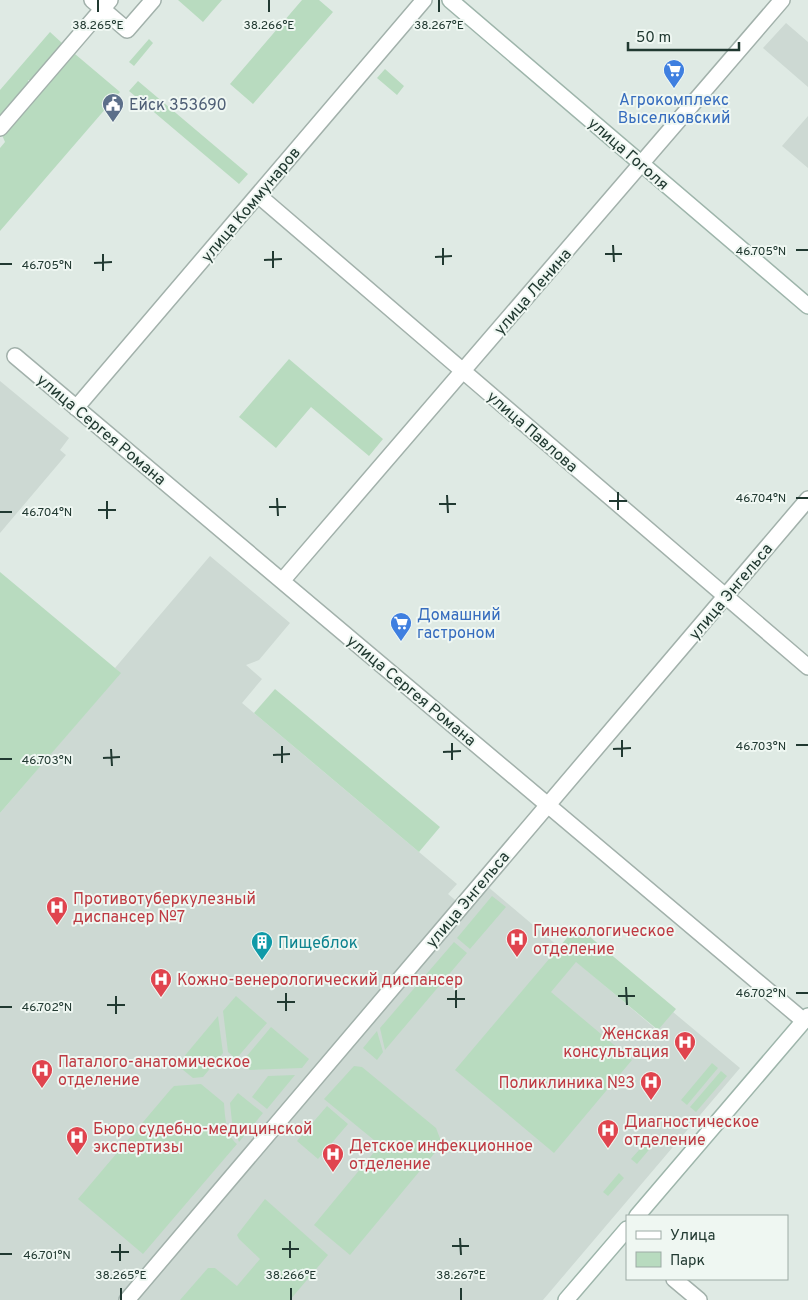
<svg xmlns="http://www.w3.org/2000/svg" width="808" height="1300" font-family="Overpass,sans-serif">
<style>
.built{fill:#cdd9d3}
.green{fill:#b8dbbf}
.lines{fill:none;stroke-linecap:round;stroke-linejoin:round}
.street-casing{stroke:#a2b1ab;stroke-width:18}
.secondary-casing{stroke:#9eb5ab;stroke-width:18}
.street{stroke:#fff;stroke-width:15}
.secondary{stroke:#fff;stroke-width:15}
.ticks{fill:none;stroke:#213931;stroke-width:2}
.labels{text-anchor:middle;stroke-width:4;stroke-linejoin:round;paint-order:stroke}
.shop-label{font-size:16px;fill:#366cbe;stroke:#eff7f2}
.service-label{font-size:16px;fill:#4e5e75;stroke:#eff7f2;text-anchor:start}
.street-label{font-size:16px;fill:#213931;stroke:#eff7f2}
.health-label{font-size:16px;fill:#be3a42;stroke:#eff7f2;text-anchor:start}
.culture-label{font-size:16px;fill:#0d838f;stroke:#eff7f2;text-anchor:start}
.ticks-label{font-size:12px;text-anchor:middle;fill:#213931;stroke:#eff7f2;stroke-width:4;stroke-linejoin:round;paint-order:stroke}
</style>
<rect width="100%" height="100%" fill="#dfeae4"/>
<!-- built -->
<path class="built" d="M786,23L808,42V87L763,48Z
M808,116V168L782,146Z
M0,381L69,438L60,450L66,455L0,533Z
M210,556L290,623L259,660L246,665L262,679L242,703L457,884L448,894L467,910L487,886L657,1030L673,1012L740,1068L543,1300H0V813L120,673L115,668Z"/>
<!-- green -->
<path class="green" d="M178,0H222L203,22Z
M302,0H319L333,12L253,104L230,84Z
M50,32L62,43L34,80H28V86L0,119V90Z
M149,39L153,43L134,66L129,62Z
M75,54L120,92L0,231V148L5,142L2,135L58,69L60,71Z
M385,69L404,86L397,95L377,78Z
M138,81L248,174L239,184L129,91Z
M289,359L383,439L369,456L311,407L276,448L239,417Z
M0,572L121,673L0,813Z
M275,689L440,827L419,852L254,713Z
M492,896L506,907L470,949L457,938Z
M577,926L676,1009L658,1030L576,962L551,992L632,1060L554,1153L455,1070Z
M454,942L467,953L385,1050L380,1028Z
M236,996L267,1023L236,1059L228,1052L223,1011Z
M218,1016L223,1053L203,1077L193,1078L177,1065Z
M271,1027L309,1059L302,1068L250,1070L241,1063Z
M377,1031L383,1052L377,1060L363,1048Z
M712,1063L718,1068L687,1105L681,1100Z
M354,1066L362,1067L436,1128L441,1141L438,1149L350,1255L314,1225L380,1145L324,1099Z
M721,1071L727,1076L696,1112L690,1107Z
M295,1075L267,1109L252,1097L268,1076Z
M201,1084L224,1103C225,1117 226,1135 237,1144L143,1254L78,1199L171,1089L174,1086Z
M238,1093L263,1113L239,1142L232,1122L230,1103Z
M327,1106L348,1124L318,1159L297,1141Z
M647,1141L653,1145L637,1164L631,1159Z
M619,1173L624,1178L608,1196L603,1192Z
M265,1199L328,1255L290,1300H180L208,1268H215L237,1286L260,1259L239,1239L237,1235Z"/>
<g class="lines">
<!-- street casing -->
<g class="street-casing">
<path id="street" d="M92,0L127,30L153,0
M0,128L110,0
M258,195L808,667
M15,356L804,1021
M76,408L424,0
M282,581L782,0
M674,1279L699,1300
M127,1300L808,499"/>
</g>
<!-- secondary casing -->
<g class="secondary-casing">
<path id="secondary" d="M450,0L808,306
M637,1216L808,1016
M566,1300L627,1229"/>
</g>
<!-- street -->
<use href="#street" class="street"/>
<!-- secondary -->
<use href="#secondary" class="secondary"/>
</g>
<!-- ticks -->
<path class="ticks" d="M98,0V12M269,0V12M439,0V12M613,245L614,262M443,248V265M796,250H808M273,251V268M103,254V271M605,254H622M435,257L452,256M264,260L282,259M94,263L112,262M0,264H12M618,492V510M447,495L448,513M277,498L278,516M796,498H808M107,501V519M609,501H627M439,504H456M269,507H286M98,510H116M0,512H12M622,740V757M452,743V760M796,745H808M282,746V763M111,749L112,766M613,749L631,748M443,752L461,751M273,755L290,754M103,758L120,757M0,759H12M626,987L627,1005M456,990V1008M286,993V1011M796,993H808M116,996V1014M618,996H635M447,999H465M277,1002H295M107,1005H125M0,1007H12M460,1238L461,1255M290,1241V1258M120,1244V1261M452,1246H469M282,1249H299M111,1252H129M0,1254H12M121,1288V1300M291,1288V1300M461,1288V1300"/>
<!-- icons -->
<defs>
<g id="supermarket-pin" transform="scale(1.125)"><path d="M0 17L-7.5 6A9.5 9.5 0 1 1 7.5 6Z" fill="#3f7fe0" stroke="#eff7f2"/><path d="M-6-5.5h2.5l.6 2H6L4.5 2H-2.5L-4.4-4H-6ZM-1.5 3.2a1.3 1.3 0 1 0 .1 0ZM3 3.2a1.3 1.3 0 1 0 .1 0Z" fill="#fff"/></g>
<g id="civic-pin" transform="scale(1.125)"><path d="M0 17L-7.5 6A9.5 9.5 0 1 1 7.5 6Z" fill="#5c6f8a" stroke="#eff7f2"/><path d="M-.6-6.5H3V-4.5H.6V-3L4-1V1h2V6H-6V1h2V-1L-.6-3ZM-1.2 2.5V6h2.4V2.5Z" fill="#fff"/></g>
<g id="hospital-pin" transform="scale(1.125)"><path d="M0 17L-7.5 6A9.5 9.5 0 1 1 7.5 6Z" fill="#e0444e" stroke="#eff7f2"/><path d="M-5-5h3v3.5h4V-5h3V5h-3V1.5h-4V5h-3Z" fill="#fff"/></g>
<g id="building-pin" transform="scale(1.125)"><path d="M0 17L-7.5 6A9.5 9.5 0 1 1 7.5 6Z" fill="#0f9aa8" stroke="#eff7f2"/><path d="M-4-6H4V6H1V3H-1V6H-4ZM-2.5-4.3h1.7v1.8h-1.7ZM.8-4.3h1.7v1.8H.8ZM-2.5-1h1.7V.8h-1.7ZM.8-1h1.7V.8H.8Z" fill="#fff"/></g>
</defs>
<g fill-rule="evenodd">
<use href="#supermarket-pin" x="674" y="70"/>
<use href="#civic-pin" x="113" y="104"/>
<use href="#supermarket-pin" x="401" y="623"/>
<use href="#hospital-pin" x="57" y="907"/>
<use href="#hospital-pin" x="517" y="939"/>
<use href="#building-pin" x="262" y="942"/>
<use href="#hospital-pin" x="161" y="979"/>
<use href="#hospital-pin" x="685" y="1042"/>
<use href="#hospital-pin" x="42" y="1070"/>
<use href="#hospital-pin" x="651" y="1082"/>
<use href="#hospital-pin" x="608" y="1130"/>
<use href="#hospital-pin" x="77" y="1137"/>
<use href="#hospital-pin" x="333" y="1154"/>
</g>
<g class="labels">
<!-- shop labels -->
<g class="shop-label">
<text x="674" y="105">Агрокомплекс<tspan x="674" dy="18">Выселковский</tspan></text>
<text x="417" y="620" text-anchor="start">Домашний<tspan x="417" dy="18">гастроном</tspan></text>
</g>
<!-- service labels -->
<g class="service-label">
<text x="129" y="110">Ейск 353690</text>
</g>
<!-- street labels -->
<g class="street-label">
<text transform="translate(629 153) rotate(41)" y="6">улица Гоголя</text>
<text transform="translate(250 204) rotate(-50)" y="6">улица Коммунаров</text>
<text transform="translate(532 291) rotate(-49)" y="6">улица Ленина</text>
<text transform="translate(102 429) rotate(40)" y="6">улица Сергея Романа</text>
<text transform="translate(533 431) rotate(41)" y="6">улица Павлова</text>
<text transform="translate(730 591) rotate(-50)" y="6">улица Энгельса</text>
<text transform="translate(412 690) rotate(40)" y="6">улица Сергея Романа</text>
<text transform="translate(467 899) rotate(-50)" y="6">улица Энгельса</text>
</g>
<!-- health labels -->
<g class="health-label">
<text x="73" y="904">Противотуберкулезный<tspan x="73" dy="18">диспансер №7</tspan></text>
<text x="533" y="936">Гинекологическое<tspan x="533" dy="18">отделение</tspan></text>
<text x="177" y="985">Кожно-венерологический диспансер</text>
<text x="669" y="1039" text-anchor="end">Женская<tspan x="669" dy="18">консультация</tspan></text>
<text x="58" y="1067">Паталого-анатомическое<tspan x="58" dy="18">отделение</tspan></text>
<text x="635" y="1088" text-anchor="end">Поликлиника №3</text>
<text x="624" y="1127">Диагностическое<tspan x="624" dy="18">отделение</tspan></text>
<text x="93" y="1134">Бюро судебно-медицинской<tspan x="93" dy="18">экспертизы</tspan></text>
<text x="349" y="1151">Детское инфекционное<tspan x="349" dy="18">отделение</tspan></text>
</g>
<!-- culture labels -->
<g class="culture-label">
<text x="278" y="948">Пищеблок</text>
</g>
</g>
<g class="ticks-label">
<text x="98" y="29">38.265°E</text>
<text x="269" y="29">38.266°E</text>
<text x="439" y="29">38.267°E</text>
<text x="761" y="255">46.705°N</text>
<text x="47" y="269">46.705°N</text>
<text x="761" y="502">46.704°N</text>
<text x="47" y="516">46.704°N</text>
<text x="761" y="750">46.703°N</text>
<text x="47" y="764">46.703°N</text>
<text x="761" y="997">46.702°N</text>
<text x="47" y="1011">46.702°N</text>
<text x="47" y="1259">46.701°N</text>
<text x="121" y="1279">38.265°E</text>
<text x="291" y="1279">38.266°E</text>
<text x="461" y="1279">38.267°E</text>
</g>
<!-- legend -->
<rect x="626" y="1215" width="162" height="65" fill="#eff7f2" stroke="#9daba5"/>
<rect x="636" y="1231" width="25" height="8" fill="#ffffff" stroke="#9daba5"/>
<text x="670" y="1240" font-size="15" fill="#213931">Улица</text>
<rect x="636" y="1252" width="25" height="15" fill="#b8dbbf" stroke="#9daba5"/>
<text x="670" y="1265" font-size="15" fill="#213931">Парк</text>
<!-- scale -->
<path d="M628 42v8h111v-8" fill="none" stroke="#213931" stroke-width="2.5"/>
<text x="636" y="42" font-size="15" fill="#213931" stroke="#eff7f2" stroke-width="4" paint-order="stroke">50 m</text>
</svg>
